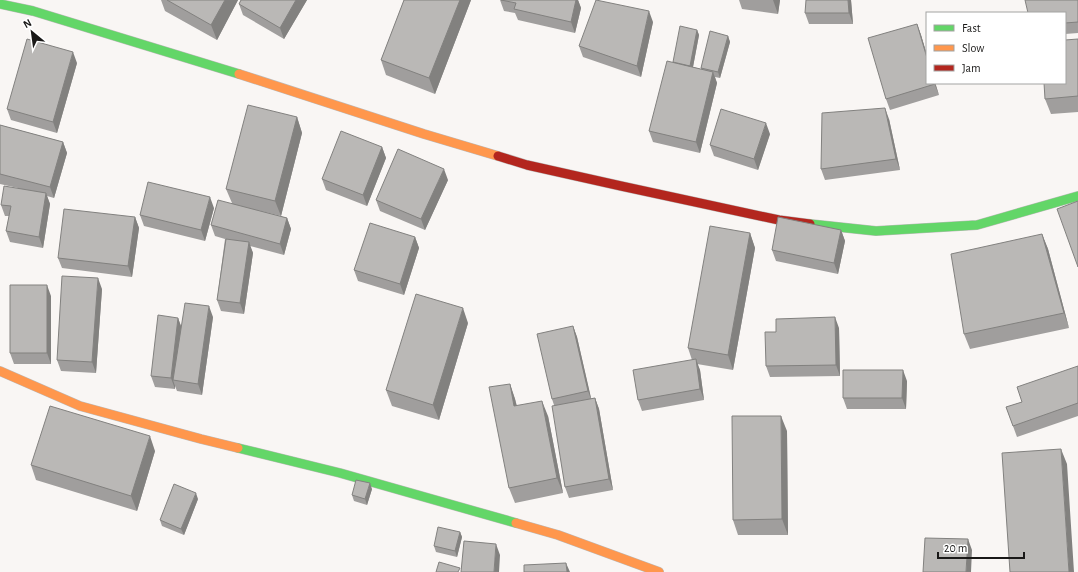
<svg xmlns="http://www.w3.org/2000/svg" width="1078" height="572" font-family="'Alegreya Sans',sans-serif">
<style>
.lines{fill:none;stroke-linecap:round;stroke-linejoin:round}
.fast-casing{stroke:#bcbab9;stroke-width:10}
.slow-casing{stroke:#bcbab9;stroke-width:10}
.jam-casing{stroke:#bcbab9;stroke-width:10}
.fast{stroke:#63d668;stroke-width:9}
.slow{stroke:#ff974d;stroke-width:9}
.jam{stroke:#b3261e;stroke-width:9}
.wall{fill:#a09e9d}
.shaded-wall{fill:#82817f}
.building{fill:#bab8b6;stroke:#82817f}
</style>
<rect width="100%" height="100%" fill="#f9f6f4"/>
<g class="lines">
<!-- fast casing -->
<g class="fast-casing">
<path id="fast" d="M0,4L33,11L239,74
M810,224L876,231L977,225L1078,196
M238,448L340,473L516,523"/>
</g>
<!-- slow casing -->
<g class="slow-casing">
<path id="slow" d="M239,74L424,134L498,156
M0,371L80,406L201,439L238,448
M516,523L558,535L659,572"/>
</g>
<!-- jam casing -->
<g class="jam-casing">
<path id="jam" d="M498,156L527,165L621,186L779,220L810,224"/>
</g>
<!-- fast -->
<use href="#fast" class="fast"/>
<!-- slow -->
<use href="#slow" class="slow"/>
<!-- jam -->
<use href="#jam" class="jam"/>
</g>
<!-- wall -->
<path class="wall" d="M161,0H238L217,40L165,11Z
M241,0H307L284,39L243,15L239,4Z
M404,0H471L435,94L386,75L381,60Z
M500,0H578L581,8L575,33L518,20L515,13L504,11Z
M739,0H780L778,14L742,9Z
M851,0L853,24H809L805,13Z
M1078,0V33L1065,34V13Z
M653,22L641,77L583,57L579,46Z
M917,24L921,35L939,95L890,110L886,99Z
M697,30L699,35L693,67L701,69V68L728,36L730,42L720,78L715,77L717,83L700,153L653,142L649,131Z
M1078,39V112L1051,114L1045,99Z
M77,63L57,133L11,120L7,109Z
M297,117L302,133L281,216L253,209L287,218L291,229L284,255L250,246L253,253L244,314L221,311L217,300L225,239L215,236L211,225L232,203L226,189Z
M889,119L900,170L825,180L821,169Z
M0,125L63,142L67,153L54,198L47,196L50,204L43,248L10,242L6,231L9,216H5L1,205L18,188L0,184Z
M770,134L758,170L714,156L710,145Z
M382,147L386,158L367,206L326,190L322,179Z
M448,180L425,230L380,211L376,200Z
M214,208L205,241L144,226L140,215Z
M135,217L139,228L132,277L62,268L58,258Z
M841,230L845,241L838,274L776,261L772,250Z
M750,233L755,248L733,370L697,364L700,370L704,400L642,411L638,400L692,360L688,348Z
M1042,234L1048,249L1069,328L970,349L964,334Z
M415,237L419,248L404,295L358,281L354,270Z
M102,289L96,373L61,371L57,360Z
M51,296V364H14L10,353Z
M213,317L202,395L177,391L175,386V389L155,387L151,376L178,318L181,326Z
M468,323L439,420L392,406L386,390Z
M573,326L577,337L591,399L595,398L599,409L613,490L569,498L565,487L554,405L552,399Z
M839,328L840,376L770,377L766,366L776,332Z
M1078,366V416L1017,437L1006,407L1022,402Z
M907,381L906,409H847L843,398Z
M510,384L515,399L517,406L548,416L563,493L515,503L509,488Z
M787,431L788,535H738L733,520Z
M155,451L137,511L36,480L31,465Z
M372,489L367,505L354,501L352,495Z
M198,499L184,535L162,526L160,520Z
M460,532L462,537L457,557L436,552L434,546Z"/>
<!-- shaded-wall -->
<path class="shaded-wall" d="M225,0H238L217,40L211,25Z
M296,0H307L284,39L280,28Z
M460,0H471L435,94L429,78Z
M576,0H578L581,8L575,33L571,22Z
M773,0H780L778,14Z
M848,0H851L853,24L849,13Z
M649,11L653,22L641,77L637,66Z
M917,24L921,35L927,55V58Z
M697,30L699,35L692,72L690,66Z
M728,36L730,42L720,78L718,72Z
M73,52L77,63L57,133L53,122Z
M713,72L717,83L700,153L696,142Z
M934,83H935L939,95Z
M885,108L889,119L900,170L896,159Z
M297,117L302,133L281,216L275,201Z
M766,123L770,134L758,170L754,159Z
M63,142L67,153L54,198L50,187Z
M382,147L386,158L367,206L363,195Z
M444,169L448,180L425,230L421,219Z
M46,193L50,204L43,248L39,237Z
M210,197L214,208L205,241L201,230Z
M135,217L139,228L132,277L128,266Z
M287,218L291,229L284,255L280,244Z
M841,230L845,241L838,274L834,263Z
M750,233L755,248L733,370L728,355Z
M1042,234L1048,249L1069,328L1064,313Z
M415,237L419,248L404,295L400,284Z
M249,242L253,253L244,314L240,303Z
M98,278L102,289L96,373L92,362Z
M47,285L51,296V364L47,353Z
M209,306L213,317L202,395L198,384Z
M463,308L468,323L439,420L433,405Z
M835,317L839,328L840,376L836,365Z
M178,318L182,329L173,380L175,386V389L171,378Z
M573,326L577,337L592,402L588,391Z
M696,359L700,370L704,400L700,389Z
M903,370L907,381L906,409L902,398Z
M510,384L515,399L520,421L514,406Z
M595,398L599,409L613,490L609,479Z
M542,401L548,416L563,493L557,478Z
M781,416L787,431L788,535L782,519Z
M150,436L155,451L137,511L131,496Z
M1061,449L1067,464L1074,572H1069Z
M370,483L372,489L367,505L365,499Z
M196,493L198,499L184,535L181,529Z
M460,532L462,537L457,557L455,551Z
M968,539L972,550L971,572H966Z
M496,544L500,555L499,572H494Z
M566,563L570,572H567Z"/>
<!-- building -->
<path class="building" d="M167,0H225L211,25Z
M241,0H296L280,28L239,4Z
M404,0H460L429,78L381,60Z
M501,0H576L571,22L514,9L516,3Z
M596,0L649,11L637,66L579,46Z
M806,0H848L849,13H805Z
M1025,0H1078V22L1065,23V13H1028Z
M917,24L927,58V83H934L935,84L886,99L868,38Z
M680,26L697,30L690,66L673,62Z
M710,31L728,36L718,72L701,68Z
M27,39L73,52L53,122L7,109Z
M1078,39V96L1045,99L1044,83H1065V40Z
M667,61L713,72L696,142L649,131Z
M248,105L297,117L275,201L226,189Z
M885,108L896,159L821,169L822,113Z
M721,109L766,123L754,159L710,145Z
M0,125L63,142L50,187L0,174Z
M341,131L382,147L363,195L322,179Z
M398,149L444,169L421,219L376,200Z
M148,182L210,197L201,230L140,215Z
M4,186L46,193L39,237L6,231L11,206L1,205Z
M218,200L287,218L280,244L211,225Z
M1078,201V267L1057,209Z
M64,209L135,217L128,266L58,258Z
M778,217L841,230L834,263L772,250Z
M370,223L415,237L400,284L354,270Z
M710,226L750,233L728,355L688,348Z
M1042,234L1064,313L964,334L951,254Z
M226,239L249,242L240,303L217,300Z
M62,276L98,278L92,362L57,360Z
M10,285H47V353H10Z
M416,294L463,308L433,405L386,390Z
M185,303L209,306L198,384L173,380Z
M158,315L178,318L171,378L151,376Z
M835,317L836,365L766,366L765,332H776V319Z
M573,326L588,391L552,399L537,334Z
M696,359L700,389L638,400L633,370Z
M1078,366V403L1013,426L1006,407L1022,402L1017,387Z
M843,370H903L902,398H843Z
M510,384L514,406L542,401L557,478L509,488L489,387Z
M595,398L609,479L565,487L552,406Z
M50,406L150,436L131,496L31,465Z
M732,416H781L782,519L733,520Z
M1061,449L1069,572H1010L1002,453Z
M356,480L370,483L365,499L352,495Z
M174,484L196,493L181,529L160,520Z
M438,527L460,532L455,551L434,546Z
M925,538L968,539L966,572H923Z
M464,541L496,544L494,572H461Z
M439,562L460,568L458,572H436Z
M566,563L567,572H524V565Z"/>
<!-- legend -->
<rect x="926" y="12" width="140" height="72" fill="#ffffff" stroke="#a3a3a2"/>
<rect x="934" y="25" width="20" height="6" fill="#63d668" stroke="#a3a3a2"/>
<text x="962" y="32" font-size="12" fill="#191817">Fast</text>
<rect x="934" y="45" width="20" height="6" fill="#ff974d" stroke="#a3a3a2"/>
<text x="962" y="52" font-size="12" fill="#191817">Slow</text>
<rect x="934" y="65" width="20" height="6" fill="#b3261e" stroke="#a3a3a2"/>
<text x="962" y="72" font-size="12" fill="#191817">Jam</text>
<!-- north arrow -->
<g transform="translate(32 32) rotate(331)" stroke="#ffffff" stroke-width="3" paint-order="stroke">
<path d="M0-3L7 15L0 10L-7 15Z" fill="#191817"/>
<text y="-6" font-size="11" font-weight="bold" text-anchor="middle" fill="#191817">N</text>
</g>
<!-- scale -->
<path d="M938 552v6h86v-6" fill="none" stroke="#191817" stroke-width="2"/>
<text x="944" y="552" font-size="12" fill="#191817" stroke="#ffffff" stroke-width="3" paint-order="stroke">20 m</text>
</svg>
